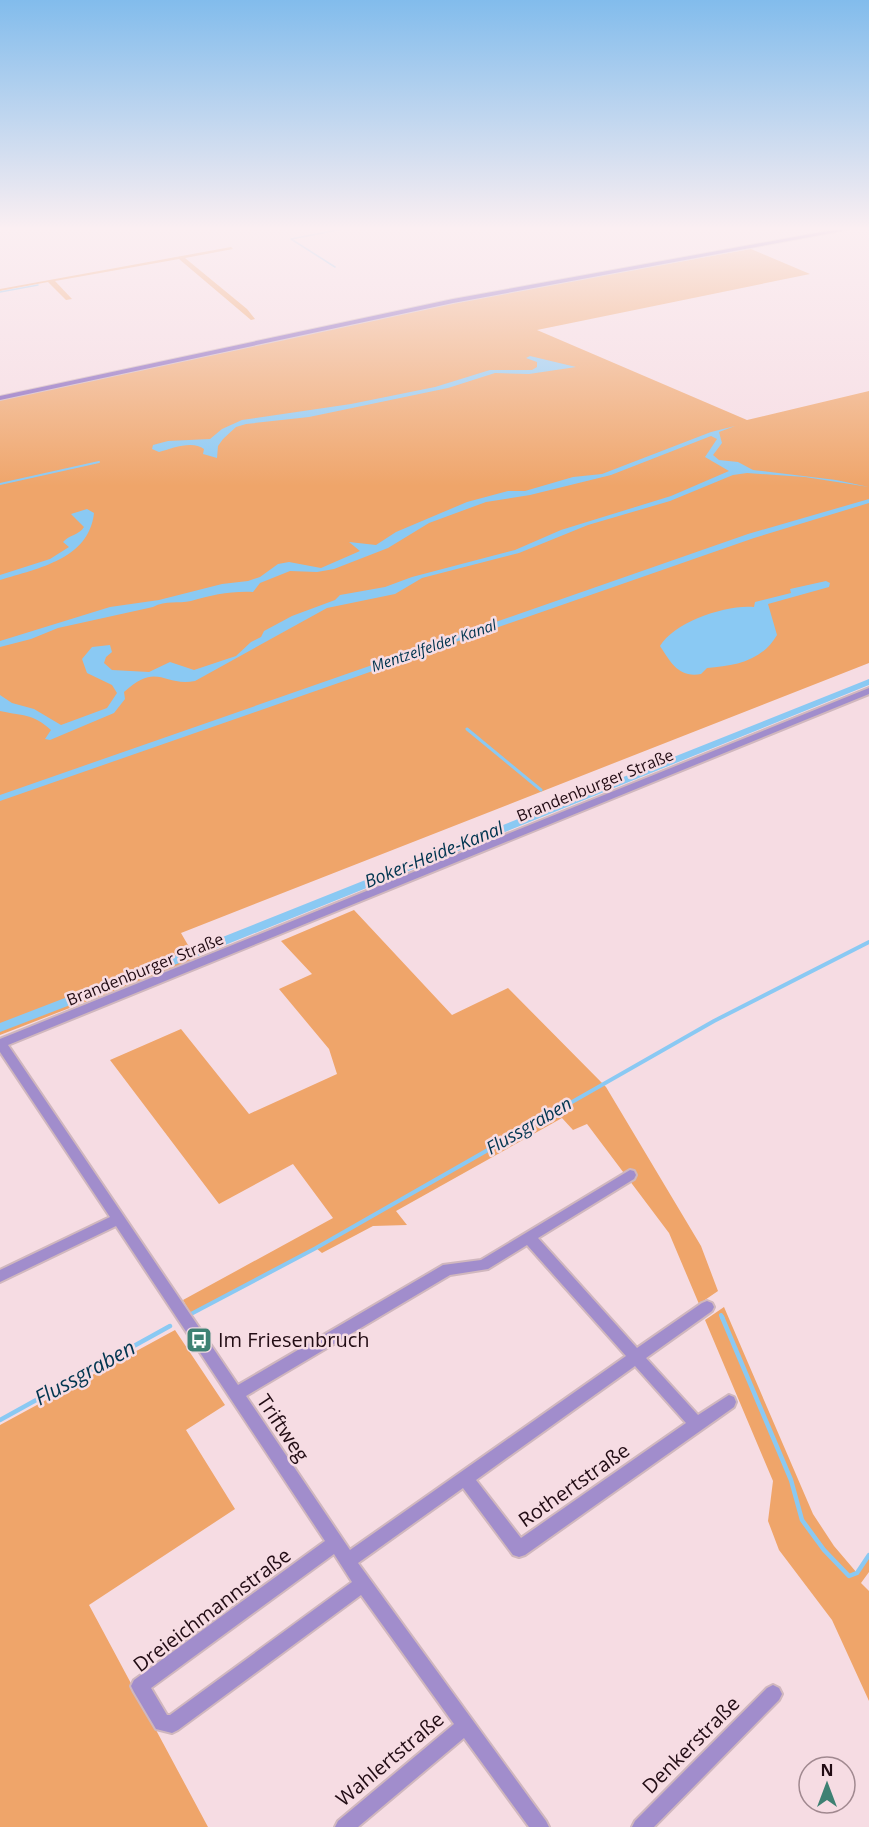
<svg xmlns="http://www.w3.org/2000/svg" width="869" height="1827" font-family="'Open Sans',sans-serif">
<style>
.green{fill:#efa56a}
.water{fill:#8ac9f3}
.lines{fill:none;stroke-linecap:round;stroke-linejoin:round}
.stream-far4{stroke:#8ac9f3;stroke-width:1.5}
.stream-far3{stroke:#8ac9f3;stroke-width:2}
.stream-far2{stroke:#8ac9f3;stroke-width:3}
.stream-far1{stroke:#8ac9f3;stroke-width:4}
.stream{stroke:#8ac9f3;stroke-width:4.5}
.canal{fill:#8ac9f3;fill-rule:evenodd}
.street-casing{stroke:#d0b7be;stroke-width:4}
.secondary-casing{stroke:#d0b7be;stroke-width:2}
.street{fill:#a18dcc;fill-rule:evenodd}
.secondary{fill:#8261bd;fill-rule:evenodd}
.labels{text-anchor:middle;stroke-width:5;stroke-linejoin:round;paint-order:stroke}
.far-water-label{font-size:15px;font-style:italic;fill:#003550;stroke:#f6dce3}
.street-label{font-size:16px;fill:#220c14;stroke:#f6dce3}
.water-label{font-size:18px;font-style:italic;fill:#003550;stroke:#f6dce3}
.near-poi-label{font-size:20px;fill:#220c14;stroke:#f6dce3;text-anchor:start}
.near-street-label{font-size:20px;fill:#220c14;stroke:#f6dce3}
.near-water-label{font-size:21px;font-style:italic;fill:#003550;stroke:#f6dce3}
</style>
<rect width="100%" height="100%" fill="#f6dce3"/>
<!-- green -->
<path class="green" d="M231,247L233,249L185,258L247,309L255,319L251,320L179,259L55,281L72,299L66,300L48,282L0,291V289Z
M751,249L810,274L537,330L747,420L869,391V663L181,933L196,959L0,1035V400L454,302Z
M354,910L452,1015L508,988L606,1087L701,1246L718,1291L699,1304L669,1233L587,1124L573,1130L562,1118L396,1211L407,1225L373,1226L322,1253L316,1248L191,1314L183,1300L333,1218L293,1164L219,1204L110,1060L181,1029L249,1114L337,1074L329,1049L279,989L312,974L281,941Z
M724,1307L813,1514L834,1546L857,1573L869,1555V1572L861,1583L869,1591V1701L832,1620L779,1550L768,1521L773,1481L705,1320Z
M175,1330L225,1405L186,1430L235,1509L89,1605L208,1827H0V1425Z"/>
<!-- water -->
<path class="water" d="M530,356L576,367L529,374L495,373L448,388L309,417L246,424L236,427L223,439L218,446L217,458L203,454L204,449C193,440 172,448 159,452L152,449L153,445L168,441L210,439L222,429L242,420L351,404L435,387L490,370H532L537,367V362L526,358Z
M735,426L719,432L722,443L713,455L719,460L738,462L753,470L836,480L869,487L805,477L747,473L733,475L670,501L588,525L519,553L422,578L395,594L327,608L195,681C163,687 158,661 124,692L125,699L114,713L50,740L45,739L51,730C32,713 22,716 0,711V695L12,703L34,709L61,725L107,708L117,693L112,685L87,673L82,659L92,647L110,645L112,652L106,657L104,663L112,670L149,672L170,662L194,670L236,656L251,642L261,637L264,631L292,616L335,600L340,595L385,587L412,577L515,550L561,530L671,496L729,471L705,457L717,439L711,436L611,475L530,495L486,502L429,523L388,548L334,569L317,572L290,571L260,583L253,592C230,591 212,595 191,601C178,604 166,600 153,607L58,628L31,639L0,647V641L110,607L159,600L222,584L248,581L260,577L278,564L289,562L321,568L360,551L349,542L376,545L396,532L467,502L508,491H525L573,477L602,474L711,432Z
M87,509L94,513C89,559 39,568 0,580V575L50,559L69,547L63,542C69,535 79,535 84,527L71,514Z
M826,581L830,583L829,587L768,604L777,635C762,661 735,666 707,668L701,674C679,678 671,663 660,646C674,622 727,604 754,607L755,602L791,593L790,589Z"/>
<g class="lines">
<!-- stream-far4 -->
<path class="stream-far4" d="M335,267L291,239L338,230
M0,292L38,285"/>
<!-- stream-far3 -->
<path class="stream-far3" d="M0,484L99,462"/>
<!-- stream-far2 -->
<path class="stream-far2" d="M467,729L541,790"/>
<!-- stream-far1 -->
<path class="stream-far1" d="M191,1314L316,1248L714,1021L869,942
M721,1315L723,1319"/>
<!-- stream -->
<path class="stream" d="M722,1317L791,1480L802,1520L824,1550L849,1576L857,1573L869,1555
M0,1420L170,1326"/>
<!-- canal -->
<path class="canal" d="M869,499V503L754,538L0,801V795L748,534Z
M869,679V685L208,952L0,1032V1023L200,946Z"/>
<!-- street casing -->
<g class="street-casing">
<path id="street" d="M869,688V694L8,1045L238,1385L443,1265L481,1260L630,1170L634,1171L636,1175L634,1179L538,1238L637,1348L702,1303L707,1301L712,1303L714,1307L712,1311L646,1358L698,1415L729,1395L734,1397L736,1402L734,1407L525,1555L519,1557L513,1555L463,1488L358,1563L546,1821L549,1827H529L464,1738L358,1827H335L338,1821L454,1724L361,1595L178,1730L172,1733L156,1729L134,1692L131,1686L134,1680L325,1541L116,1226L0,1282V1270L110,1217L0,1052V1039ZM527,1245L626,1356L350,1550L246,1396L450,1275L488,1269ZM635,1366L686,1423L521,1538L476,1480ZM334,1554L352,1582L170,1715H167L151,1688Z
M773,1685L779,1688L782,1694L779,1700L654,1827H632L635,1821L767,1688Z"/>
</g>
<!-- secondary casing -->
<g class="secondary-casing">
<path id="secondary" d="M833,230H847L453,303L0,400V396L453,299Z"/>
</g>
<!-- street -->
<use href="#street" class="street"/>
<!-- secondary -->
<use href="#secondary" class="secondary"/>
</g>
<!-- sky -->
<linearGradient id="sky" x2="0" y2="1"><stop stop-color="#82bcec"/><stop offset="0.47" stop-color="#fbeff2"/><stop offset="1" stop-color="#fbeff2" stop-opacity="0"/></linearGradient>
<rect width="869" height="486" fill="url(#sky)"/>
<!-- icons -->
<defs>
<g id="bus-square" transform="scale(1.35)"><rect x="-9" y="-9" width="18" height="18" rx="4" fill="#3e8173" stroke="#f6dce3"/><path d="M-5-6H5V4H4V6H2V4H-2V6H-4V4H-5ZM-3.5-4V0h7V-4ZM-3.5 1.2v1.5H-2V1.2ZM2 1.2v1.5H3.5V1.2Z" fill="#fff"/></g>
</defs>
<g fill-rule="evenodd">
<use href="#bus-square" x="199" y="1340"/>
</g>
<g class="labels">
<!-- far-water labels -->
<g class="far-water-label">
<text transform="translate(434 646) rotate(-19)" y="5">Mentzelfelder Kanal</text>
</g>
<!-- street labels -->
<g class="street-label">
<text transform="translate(595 785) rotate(-22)" y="6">Brandenburger Straße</text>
<text transform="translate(145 969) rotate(-22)" y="6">Brandenburger Straße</text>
</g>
<!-- water labels -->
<g class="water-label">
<text transform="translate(434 855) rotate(-22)" y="6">Boker-Heide-Kanal</text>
<text transform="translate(529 1126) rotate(-30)" y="6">Flussgraben</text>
</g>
<!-- near-poi labels -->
<g class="near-poi-label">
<text x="218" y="1347">Im Friesenbruch</text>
</g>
<!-- near-street labels -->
<g class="near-street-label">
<text transform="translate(283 1428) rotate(56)" y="7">Triftweg</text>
<text transform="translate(574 1485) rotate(-35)" y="7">Rothertstraße</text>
<text transform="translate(212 1610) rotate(-37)" y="7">Dreieichmannstraße</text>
<text transform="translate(691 1745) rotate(-45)" y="7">Denkerstraße</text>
<text transform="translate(390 1759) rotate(-40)" y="7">Wahlertstraße</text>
</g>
<!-- near-water labels -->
<g class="near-water-label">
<text transform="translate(85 1373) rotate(-29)" y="7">Flussgraben</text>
</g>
</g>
<!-- north arrow -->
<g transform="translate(827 1785)"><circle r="28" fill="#f6dce3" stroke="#a18990" stroke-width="1.5"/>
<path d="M0-4.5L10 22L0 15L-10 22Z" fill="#3e8173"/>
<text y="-9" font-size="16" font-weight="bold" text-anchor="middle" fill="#220c14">N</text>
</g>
</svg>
